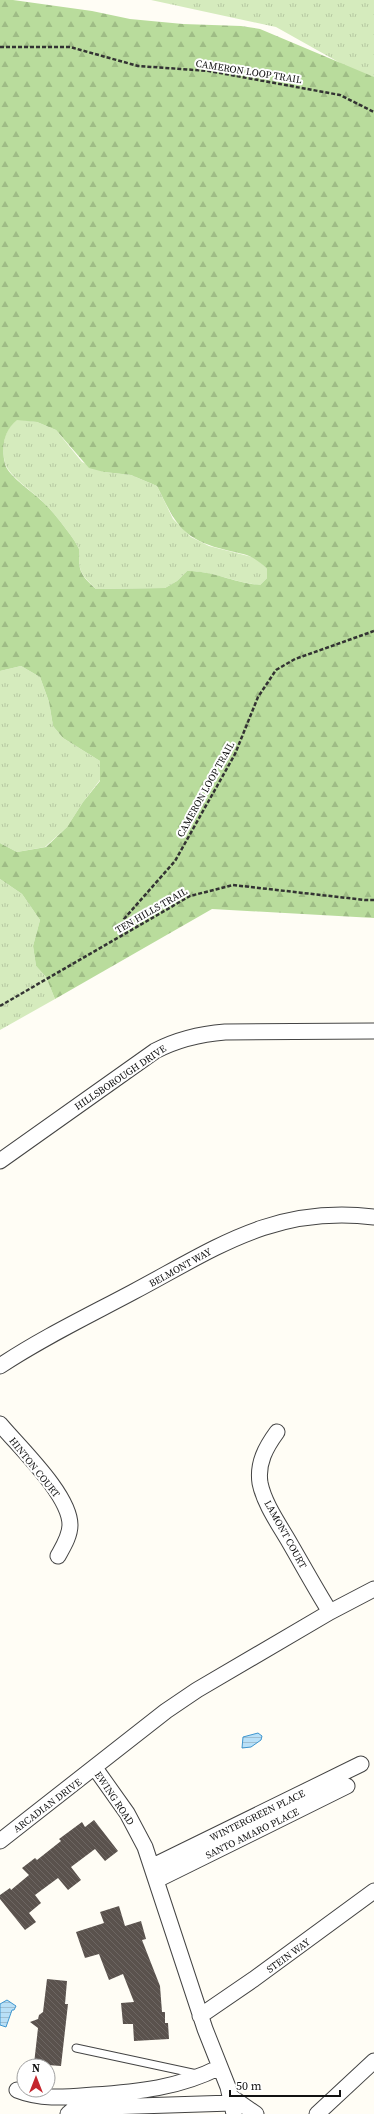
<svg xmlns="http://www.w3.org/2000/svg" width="374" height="2114" font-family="'Source Serif 4',serif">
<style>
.grass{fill:url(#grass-tufts)}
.forest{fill:url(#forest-firs);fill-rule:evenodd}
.water{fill:url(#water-rules);stroke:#3f96cf}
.building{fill:url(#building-back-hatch)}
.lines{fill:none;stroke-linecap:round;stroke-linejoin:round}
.service-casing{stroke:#444;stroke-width:9}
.minor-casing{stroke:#444;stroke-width:17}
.path{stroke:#333;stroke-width:2.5;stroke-dasharray:4 2;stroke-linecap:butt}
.service{stroke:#fff;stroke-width:7}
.minor{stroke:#fff;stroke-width:15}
.labels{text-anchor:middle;stroke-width:4;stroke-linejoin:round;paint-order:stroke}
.street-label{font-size:10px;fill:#111;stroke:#fff}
</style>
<defs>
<pattern id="grass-tufts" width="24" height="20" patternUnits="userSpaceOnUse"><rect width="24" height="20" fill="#d5ebbd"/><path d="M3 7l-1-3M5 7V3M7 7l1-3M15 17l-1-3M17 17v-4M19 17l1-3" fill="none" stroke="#b6c8a1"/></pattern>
<pattern id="forest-firs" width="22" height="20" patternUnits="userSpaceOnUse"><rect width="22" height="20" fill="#b9dc9c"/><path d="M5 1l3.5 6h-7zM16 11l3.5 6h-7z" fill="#9ebc85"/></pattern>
<pattern id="water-rules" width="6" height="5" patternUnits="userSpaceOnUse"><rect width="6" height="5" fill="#b9e0f7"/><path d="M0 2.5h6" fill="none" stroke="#9ebfd3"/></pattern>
<pattern id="building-back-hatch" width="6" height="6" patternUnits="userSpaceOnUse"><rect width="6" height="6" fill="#5a524d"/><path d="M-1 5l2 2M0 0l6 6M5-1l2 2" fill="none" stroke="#6d6662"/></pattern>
</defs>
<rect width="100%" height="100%" fill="#fffdf5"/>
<!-- grass -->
<path class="grass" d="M151,0H374V82L276,27Z
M17,419L37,422L56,430L82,462L104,472L131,475L157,486L173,519L191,537L209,546L256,558L267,569V578L260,585C235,583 214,571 187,571L177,581L165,588L96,589C88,581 79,574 79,561C79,558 80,553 79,549C77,542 54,513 48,507C38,495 8,476 5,463C1,446 4,430 17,419Z
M21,666L40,677L49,702L53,726L63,738L100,761V780L83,802L67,827L45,847L17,852L0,843V671Z
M0,879L22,894L40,920L33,946L36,966L46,977L55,999L0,1030Z"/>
<!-- forest -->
<path class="forest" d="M0,0H13L92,11L130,19L183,24L241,26L260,29L374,77V918L212,909L55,999L46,977L36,966L33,946L40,920L22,894L0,879V843L17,852L46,847L67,827L83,802L100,781V761L63,738L53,726L49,702L40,677L21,666L0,671ZM17,420L37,422L56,430L89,468L104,472L131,475L157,486C176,524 181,539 226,550C246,555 252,554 267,569V578L260,585C234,583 215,571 187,571L177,581L165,588L96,589C87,581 79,574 79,561C79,558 80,552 79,549C77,542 54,513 48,507C38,495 8,477 5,464C1,447 4,430 17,420Z"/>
<!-- water -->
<path class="water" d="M258,1733L262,1736L261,1740L251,1747L242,1748L243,1737Z
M7,2000L16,2006L14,2010H12L6,2027L0,2025V2004Z"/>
<!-- building -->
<path class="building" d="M94,1820L118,1851L105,1861L95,1849L71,1867L81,1880L68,1890L58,1878L35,1895L41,1903L29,1913L36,1922L25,1930L0,1899V1895L10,1888L11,1890L29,1875L22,1868L35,1858L37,1860L61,1841L59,1839L82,1822L85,1827Z
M119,1906L125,1926L141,1921L146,1939L142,1940L160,1986L162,2012H165V2023H168L169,2039L134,2041L133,2024H123L121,2003L134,2002L123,1974L109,1980L99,1954L85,1958L76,1932L104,1923L100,1912Z
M47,1979L67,1981L65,2004H68L61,2066L34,2064L38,2028L30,2022L38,2019L39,2015L43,2012Z"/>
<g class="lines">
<!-- service casing -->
<g class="service-casing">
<path id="service" d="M76,2048L197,2074"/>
</g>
<!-- minor casing -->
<g class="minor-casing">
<path id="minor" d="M0,1161L155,1051C178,1039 200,1034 225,1032L374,1031
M0,1366C42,1338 88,1316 133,1292C216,1248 274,1205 374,1217
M0,1424C20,1448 70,1495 70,1525C70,1536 63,1547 58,1556
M277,1432C266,1447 257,1463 260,1483C264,1503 278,1523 288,1540C302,1564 315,1588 330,1612
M95,1768L127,1813L145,1847L205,2029L228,2087L234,2114
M0,1841L166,1711L197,1690L330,1612L374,1589
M153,1866L361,1764
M157,1880L347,1786
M200,2016L254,1979L374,1891
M17,2090C42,2100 67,2097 93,2095C138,2092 179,2088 220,2067
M230,2096L256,2114
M68,2114L75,2108L232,2103
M317,2114L374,2061"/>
</g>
<!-- path -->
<path class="path" d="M0,47H70L138,66L209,71L340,95L374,112
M121,937L124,919L175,861L235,754L258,697L276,670L295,659L374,631
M0,1006L190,896L233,885L365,900H374"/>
<!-- service -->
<use href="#service" class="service"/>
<!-- minor -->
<use href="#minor" class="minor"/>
</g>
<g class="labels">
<!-- street labels -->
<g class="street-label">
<text transform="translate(249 71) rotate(9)" y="4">CAMERON LOOP TRAIL</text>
<text transform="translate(205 789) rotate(-61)" y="4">CAMERON LOOP TRAIL</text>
<text transform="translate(151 910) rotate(-30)" y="4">TEN HILLS TRAIL</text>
<text transform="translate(120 1077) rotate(-34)" y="4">HILLSBOROUGH DRIVE</text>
<text transform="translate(180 1267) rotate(-29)" y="4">BELMONT WAY</text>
<text transform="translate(35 1467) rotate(51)" y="4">HINTON COURT</text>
<text transform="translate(286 1534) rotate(61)" y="4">LAMONT COURT</text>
<text transform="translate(115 1798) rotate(56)" y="4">EWING ROAD</text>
<text transform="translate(47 1805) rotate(-37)" y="4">ARCADIAN DRIVE</text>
<text transform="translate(257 1815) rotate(-26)" y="4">WINTERGREEN PLACE</text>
<text transform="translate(252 1833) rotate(-26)" y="4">SANTO AMARO PLACE</text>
<text transform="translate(288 1955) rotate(-36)" y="4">STEIN WAY</text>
</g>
</g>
<!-- north arrow -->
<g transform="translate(36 2078)"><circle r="19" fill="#ffffff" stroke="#a0a0a0"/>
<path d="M0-3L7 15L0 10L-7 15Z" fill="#c4262e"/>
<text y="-6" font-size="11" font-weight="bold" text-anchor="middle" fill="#111111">N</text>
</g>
<!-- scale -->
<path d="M230 2090v6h110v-6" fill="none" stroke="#111111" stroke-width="2"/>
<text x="236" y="2090" font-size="12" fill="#111111" stroke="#ffffff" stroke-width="3" paint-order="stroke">50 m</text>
</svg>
